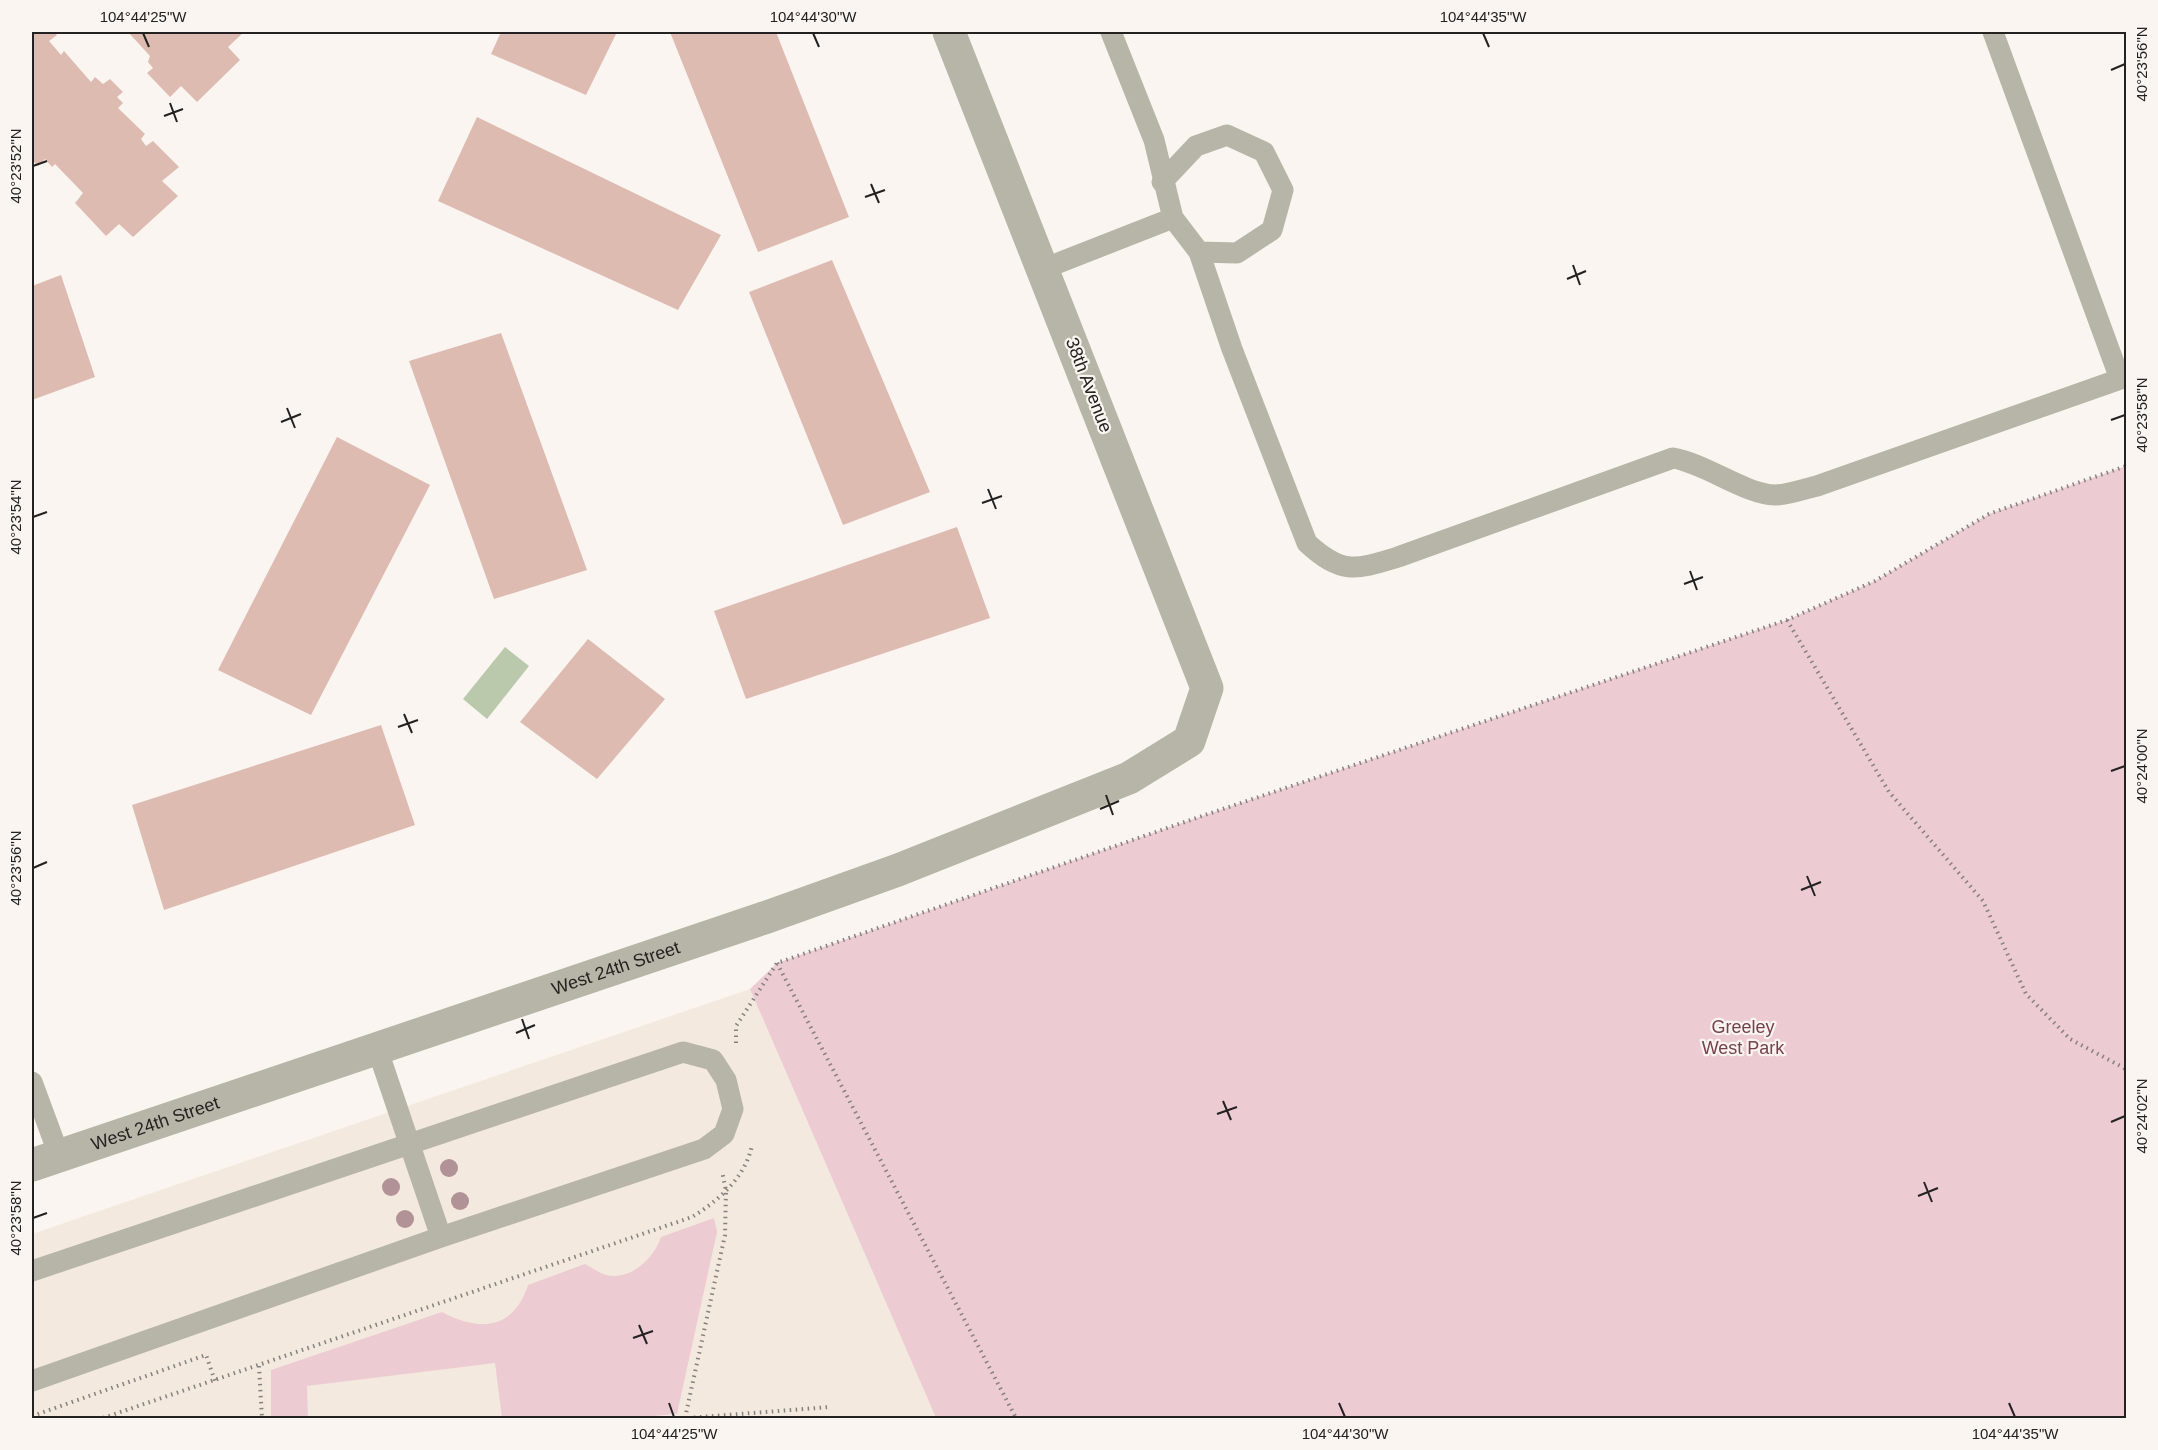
<svg xmlns="http://www.w3.org/2000/svg" width="2158" height="1450" font-family="Helvetica,sans-serif">
<style>
.built{fill:#f4e9df}
.green{fill:#ecccd2}
.water{fill:#bac9ac}
.building{fill:#debbb1}
.lines{fill:none;stroke-linecap:round;stroke-linejoin:round}
.path{stroke:#84817e;stroke-width:4;stroke-dasharray:1.5 4.5;stroke-linecap:butt}
.lane{stroke:#b7b5a7;stroke-width:21}
.street{stroke:#b7b5a7;stroke-width:33}
.tree{fill:#b19297}
.ticks{fill:none;stroke:#242221;stroke-width:2}
.labels{text-anchor:middle;stroke-width:4.5;stroke-linejoin:round;paint-order:stroke}
.street-label{font-size:18px;fill:#242221;stroke:#faf5f0}
.park-label{font-size:18px;fill:#75414e;stroke:#faf5f0}
.neatline{fill:none;stroke:#242221;stroke-width:2}
.ticks-label{font-size:15px;text-anchor:middle;fill:#242221}
</style>
<rect width="100%" height="100%" fill="#faf5f0"/>
<!-- built -->
<path class="built" d="M750,989L936,1418H32V1234Z"/>
<!-- green -->
<path class="green" d="M2126,466V1418H936L750,989L777,963L1202,816L1787,620L1875,581L1989,514Z
M714,1218L717,1232L677,1414L628,1418H502L495,1363L307,1386L308,1418H271V1370L442,1312C480,1332 513,1330 528,1285L585,1264C591,1267 599,1273 606,1275C631,1281 654,1258 661,1237Z"/>
<!-- water -->
<path class="water" d="M505,647L529,666L487,719L463,699Z"/>
<!-- building -->
<path class="building" d="M32,32H54L57,35L49,41L61,55L64,51L91,82L95,77L103,84L110,79L123,92L117,97L123,103L118,108L145,134L141,139L146,146L153,141L179,167L162,181L178,196L133,237L119,224L106,236L75,203L83,193L55,164L52,167L45,159L38,166L32,160Z
M128,32H244L228,47L240,60L197,102L181,86L170,97L147,73L153,68L148,62L150,56Z
M501,32H617L586,95L491,54Z
M670,32H776L849,217L758,252Z
M477,117L721,235L678,310L438,201Z
M832,260L930,492L843,525L749,292Z
M61,275L95,377L32,400V286Z
M501,333L587,570L494,599L409,361Z
M337,437L430,485L311,715L218,670Z
M957,527L990,618L746,699L714,611Z
M588,639L665,699L597,779L520,722Z
M381,725L415,825L164,910L132,805Z"/>
<g class="lines">
<!-- path -->
<path class="path" d="M1787,620L1889,792L1983,901L2026,994L2070,1039L2126,1069
M777,963L1016,1418
M736,1043V1026L777,963L1202,816L1787,620L1875,581L1989,514L2126,466
M259,1366L262,1418
M32,1416L206,1355L215,1381
M103,1418L692,1217C718,1201 746,1177 752,1145
M685,1418L725,1235L726,1191L722,1171
M688,1418L830,1407"/>
<!-- lane -->
<path class="lane" d="M1111,32L1154,140L1173,218L1199,252L1237,253L1272,230L1283,190L1264,152L1227,135L1196,146L1162,182
M1993,32L2120,379
M1199,252L1232,349L1307,543C1342,575 1355,570 1398,557L1673,458C1707,464 1744,494 1775,495C1788,495 1804,489 1817,486L2126,377
M1043,269L1173,218
M377,1048L441,1237
M32,1082L59,1155
M32,1271L683,1052L713,1060L726,1080L733,1109L724,1134L704,1149L441,1237L32,1381"/>
<!-- street -->
<path class="street" id="s1" d="M32,1165L764,918L898,870L1129,778L1189,741L1207,688L949,32"/>
</g>
<!-- trees -->
<g class="tree">
<circle cx="449" cy="1168" r="9"/>
<circle cx="391" cy="1187" r="9"/>
<circle cx="460" cy="1201" r="9"/>
<circle cx="405" cy="1219" r="9"/>
</g>
<!-- ticks -->
<path class="ticks" d="M143,33L149,47M813,33L819,47M1483,33L1489,47M2111,70L2125,64M170,103L177,122M164,116L183,109M33,166L47,161M871,184L879,203M865,197L885,190M1573,265L1580,285M1567,279L1586,271M287,408L295,428M2111,420L2125,415M281,422L301,414M988,489L996,509M982,503L1002,496M33,517L47,512M1690,571L1697,590M1684,584L1703,577M404,714L412,733M398,727L418,720M2111,771L2125,766M1106,795L1113,815M1100,809L1119,801M33,868L47,862M1807,876L1815,896M1801,890L1821,882M522,1019L529,1039M516,1033L535,1025M1223,1101L1231,1120M1217,1114L1237,1107M2111,1122L2125,1116M1924,1182L1932,1202M1918,1196L1938,1188M33,1218L47,1213M639,1325L647,1344M633,1338L653,1331M669,1403L674,1417M1339,1403L1345,1417M2009,1403L2015,1417"/>
<g class="labels">
<!-- street labels -->
<g class="street-label">
<text transform="translate(1089 385) rotate(69)" y="6">38th Avenue</text>
<text dy="6" stroke="none"><textPath href="#s1" startOffset="616">West 24th Street</textPath></text>
<text dy="6" stroke="none"><textPath href="#s1" startOffset="130">West 24th Street</textPath></text>
</g>
<!-- park labels -->
<g class="park-label">
<text x="1743" y="1033">Greeley<tspan x="1743" dy="21">West Park</tspan></text>
</g>
</g>
<!-- border -->
<rect width="2158" height="1450" fill="none" stroke="#faf5f0" stroke-width="66"/>
<rect x="33" y="33" width="2092" height="1384" class="neatline"/>
<g class="ticks-label">
<text x="143" y="22">104°44'25"W</text>
<text x="813" y="22">104°44'30"W</text>
<text x="1483" y="22">104°44'35"W</text>
<text transform="translate(2142 64) rotate(-90)" y="5">40°23'56"N</text>
<text transform="translate(16 166) rotate(-90)" y="5">40°23'52"N</text>
<text transform="translate(2142 415) rotate(-90)" y="5">40°23'58"N</text>
<text transform="translate(16 517) rotate(-90)" y="5">40°23'54"N</text>
<text transform="translate(2142 766) rotate(-90)" y="5">40°24'00"N</text>
<text transform="translate(16 868) rotate(-90)" y="5">40°23'56"N</text>
<text transform="translate(2142 1116) rotate(-90)" y="5">40°24'02"N</text>
<text transform="translate(16 1218) rotate(-90)" y="5">40°23'58"N</text>
<text x="674" y="1439">104°44'25"W</text>
<text x="1345" y="1439">104°44'30"W</text>
<text x="2015" y="1439">104°44'35"W</text>
</g>
</svg>
